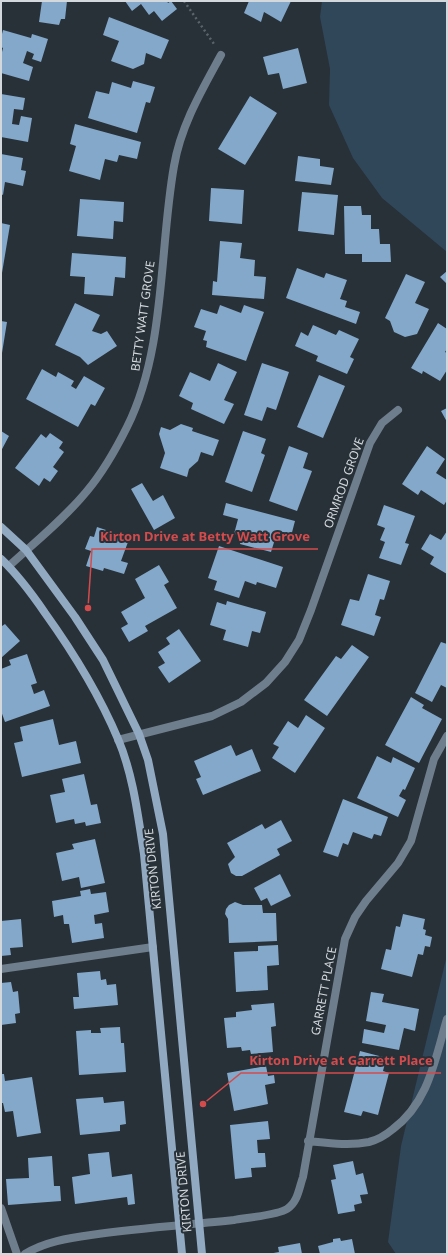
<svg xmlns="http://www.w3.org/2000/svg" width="448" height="1255" font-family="'Noto Sans',sans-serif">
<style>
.green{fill:#304659}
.building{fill:#83a8c9}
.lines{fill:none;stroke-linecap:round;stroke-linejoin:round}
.path{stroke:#5c646b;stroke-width:2.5;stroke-dasharray:2 3;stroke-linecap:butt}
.street{stroke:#6f7e8c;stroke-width:8}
.secondary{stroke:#92aac1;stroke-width:8}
.labels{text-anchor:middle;stroke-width:4;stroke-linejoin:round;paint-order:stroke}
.street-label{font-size:12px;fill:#d2d8dc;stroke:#283038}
.leader{fill:none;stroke:#d54b4c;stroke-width:1.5}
.callout-dot{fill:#d54b4c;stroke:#283038;stroke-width:1.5}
.callout-label{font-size:13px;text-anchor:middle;font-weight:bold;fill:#d54b4c;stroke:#283038;stroke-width:4;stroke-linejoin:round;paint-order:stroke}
</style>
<rect width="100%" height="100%" fill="#283038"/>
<!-- green -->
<path class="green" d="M322,1H447V252L382,198L353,158L329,105L330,69L320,17Z
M447,955V1254H396L388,1242L401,1146Z"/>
<!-- building -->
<path class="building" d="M42,1H67L65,19H61L59,25L39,22Z
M125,1H167L168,3L171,1L177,9L162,21L154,11L149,15L141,4L132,11Z
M249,1H291L281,22L264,12L261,22L244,13Z
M109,17L169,40L161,59L146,53L144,64L133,69L111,61L119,41L103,35Z
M3,30L31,38L32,34L48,39L41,62L32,59L34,54L27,51L23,63L33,67L29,81L1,73V56L3,48L1,47V38Z
M298,48L307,83L283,89L279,73L268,75L263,57Z
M133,81L155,87L150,103L146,102L137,133L88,118L96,91L109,94L112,82L131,88Z
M1,94L25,98L23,110L14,109L12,124L19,125L21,116L32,118L28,142L1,137Z
M250,96L277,113L245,165L218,149Z
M75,124L141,142L137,159L119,155L117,162L105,159L100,180L69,171L76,146L70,144Z
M1,154L23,158L21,170L26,171L23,186L5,182L3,195L1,194Z
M298,156L320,159V166L334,168L331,185L295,181Z
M211,188L244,190L242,224L209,221Z
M302,192L338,195L334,235L298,231Z
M80,199L124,202L123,222L114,221L113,239L77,236Z
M344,206H361L362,215H371V229H379L380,244H390L391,262H362V254H345Z
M1,223L10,225L2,273H1Z
M220,241L242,243L240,258L255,260L254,276L266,277L264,299L212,295L213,281L217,282Z
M72,253L126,257L125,278L115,277L113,296L84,294L85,277L70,276Z
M297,268L324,278L326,273L347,280L340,299L347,301L345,307L360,312L356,324L286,298Z
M447,271V284L440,277Z
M406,274L425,282L415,303L429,309L417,334L405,337L394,332L390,321L385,318Z
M75,303L100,315L92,331L101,334L107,331L117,346L88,365L80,357L55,345Z
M220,305L241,313L244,305L264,312L246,361L206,347L207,341L203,340L206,331L194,327L201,309L217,314Z
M1,321L7,322L2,353H1Z
M438,323L447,329V349L445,352L447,353V370L440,381L423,371L422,374L411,368Z
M313,325L336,335L339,330L359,339L350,357L354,359L347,374L316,361L318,356L295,346L301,332L308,336Z
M218,363L237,372L224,400L234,404L224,424L191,409L193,403L179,396L190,372L210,381Z
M262,363L289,372L276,410L267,407L262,421L244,415Z
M42,369L56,377L58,372L74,381L71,386L76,389L84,376L105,388L95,406L91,404L78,427L26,399Z
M319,375L345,386L323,438L297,427Z
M447,408V422L441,411Z
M181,424L193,428L192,431L219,440L213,456L201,452L198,461L189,469L187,477L160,468L165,453L159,434L161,427L170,430Z
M1,431L9,436L1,451Z
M243,431L266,439L261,453L265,455L252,492L225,482Z
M50,433L63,442L59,448L64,452L53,467L58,471L50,482L44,478L39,486L15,468L41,434L46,438Z
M289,446L308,453L303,468L312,471L297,511L269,501Z
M427,446L445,459L436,473L447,480V500L444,505L421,490L418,495L402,484Z
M142,483L153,501L163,495L175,518L154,530L131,489Z
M226,503L295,521L290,540L276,536L271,552L240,544L242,536L234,534L238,519L223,515Z
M384,505L415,516L405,543L409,544L401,565L379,558L385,542L380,540L385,528L377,525Z
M97,527L109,531L108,535L128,542L121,561L128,563L124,574L104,568L103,571L86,566L91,551L85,549L90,536L94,537Z
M447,531V574L430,564L434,557L421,549L430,534L441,540Z
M219,546L283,567L276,588L257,582L256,585L245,581L239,598L214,590L217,581L208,578Z
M159,565L169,582L164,585L177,608L145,626L148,631L129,642L121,628L128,624L121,612L145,598L135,579Z
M368,574L390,581L384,600L380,599L375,615L381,617L374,636L341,625L350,599L359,601Z
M227,601L266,612L260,633L252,631L248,647L223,640L226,630L210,625L217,602L226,605Z
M1,624L2,626L5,624L20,641L1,658Z
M179,629L201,661L169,683L158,667L165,663L158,652L170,644L166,638Z
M441,642L447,644V688L441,685L432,702L415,693Z
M352,645L369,657L327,716L304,700L336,656L341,659Z
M27,654L37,683L31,685L34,694L44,690L50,706L5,722L1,711V669L11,665L9,660Z
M411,697L424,705L422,708L442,719L419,763L385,745Z
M306,715L325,728L295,773L272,758L279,747L273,744L288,721L298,728Z
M53,719L59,745L76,741L81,763L22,777L14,743L23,741L20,727Z
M231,745L236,756L252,749L261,771L203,795L196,779L201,777L194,761Z
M377,756L391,763L393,757L415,768L405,790L403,789L399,796L406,800L398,817L357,798Z
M84,774L91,805L97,804L101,823L86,826L85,822L75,824L74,819L56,823L50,795L65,792L62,779Z
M343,799L388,817L381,836L374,834L372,839L353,832L348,845L343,843L338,857L323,852Z
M281,820L292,841L277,849L280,855L242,876H236L231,873L228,864L235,857L227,843L262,824L265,829Z
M95,839L105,883L81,888L79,877L62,881L56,853L74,849L72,844Z
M280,874L291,896L271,906L267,898L261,901L254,888Z
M90,889L91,894L106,892L109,912L94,915L95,924L102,923L104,938L72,943L69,924H64L63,915L54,917L52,901L81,896L80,891Z
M235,902L243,905H262L263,913H276L277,941L229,943L228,919L225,914L226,909L229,905Z
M403,914L425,919L423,929L426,930L425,935L432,937L430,947L425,946L423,955L418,954L412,977L381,969L386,949L391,950L396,926L400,927Z
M21,919L23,947L10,948L11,955L1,956V921Z
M278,945L279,965L267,966L268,990L236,992L234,952L258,951V946Z
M100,971L101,980L106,979L107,985L116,984L118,1005L74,1009L73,997H79L77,973Z
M11,982L13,992L18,991L20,1013L15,1014L16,1023L1,1025V983Z
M371,992L384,994L382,1002L419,1009L415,1031L404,1028L399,1050L362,1043L364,1029L384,1033L386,1025L366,1021Z
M274,1003L276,1026L271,1027L273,1052L251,1054L250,1050L242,1051L241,1047L227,1048L224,1018L236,1017V1012L252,1010L251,1005Z
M120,1027L121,1043H124L126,1072L79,1075L76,1031L91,1030V1033H101L100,1028Z
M360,1051L383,1057L381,1063H385L383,1071L389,1073L378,1115L363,1111L361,1116L344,1112Z
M266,1066L268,1076L274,1075L275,1083L265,1085L268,1104L234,1111L227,1073Z
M1,1074H4L5,1081L32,1077L41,1133L17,1137L13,1111L5,1112L3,1103H1Z
M103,1097L104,1103L124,1101L126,1124L120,1125V1131L80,1135L76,1099Z
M268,1121L270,1139L257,1140L258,1153H265L266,1167L251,1168L252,1177L235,1179L230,1125Z
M109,1152L112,1177L132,1174L135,1204L128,1205L127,1197L75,1204L72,1177L90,1174L88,1154Z
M52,1156L54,1186H60L61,1201L8,1205L6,1179L29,1178L28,1158Z
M353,1161L356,1175L363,1173L368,1194L360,1195L362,1203L354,1205L355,1211L338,1214L331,1180L336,1179L333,1165Z
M340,1238L341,1241L352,1239L355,1254H320L318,1246L333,1242V1239Z
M300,1243L302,1254H268L279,1252L278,1247Z"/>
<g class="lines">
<!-- path -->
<path class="path" d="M184,1L214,44"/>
<!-- street -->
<path class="street" d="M9,566C35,542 64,519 87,491C103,472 116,449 127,427C166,349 159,250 174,166C181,125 202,90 221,55
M118,740L212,716L241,702L266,683L285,662L299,640L311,610L370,443L382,423L398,410
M1,969L153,947
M308,1141C328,1143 349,1146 369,1142C377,1140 387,1134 393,1129C429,1102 435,1059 447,1019
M1,1208L17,1254
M25,1254C44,1242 69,1238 91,1235C139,1228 186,1225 234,1220C245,1218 278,1215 287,1209C298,1202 299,1188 303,1177L345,939L355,917L366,901L398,863L411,841L434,759L447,736"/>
<!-- secondary -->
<path class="secondary" d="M1,527L26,550L75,617L103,660L139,734L148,760L163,834L202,1254
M1,559C18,575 32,594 45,613C73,652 99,694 118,739C133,774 138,816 144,854L182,1254"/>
</g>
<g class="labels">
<!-- street labels -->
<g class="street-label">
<text transform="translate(143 316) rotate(-82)" y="4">BETTY WATT GROVE</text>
<text transform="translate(344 483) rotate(-70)" y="4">ORMROD GROVE</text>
<text transform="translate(153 869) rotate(-96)" y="4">KIRTON DRIVE</text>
<text transform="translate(324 991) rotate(-79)" y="4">GARRETT PLACE</text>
<text transform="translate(184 1192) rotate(-95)" y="4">KIRTON DRIVE</text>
</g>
</g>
<!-- callouts -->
<path class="leader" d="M88 608L92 549H318M203 1104L241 1073H441"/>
<g class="callout-dot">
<circle cx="88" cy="608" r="4"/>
<circle cx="203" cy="1104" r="4"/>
</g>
<g class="callout-label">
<text x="205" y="541">Kirton Drive at Betty Watt Grove</text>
<text x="341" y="1065">Kirton Drive at Garrett Place</text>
</g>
<!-- border -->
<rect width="448" height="1255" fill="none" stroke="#d2d8dc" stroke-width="4"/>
</svg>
